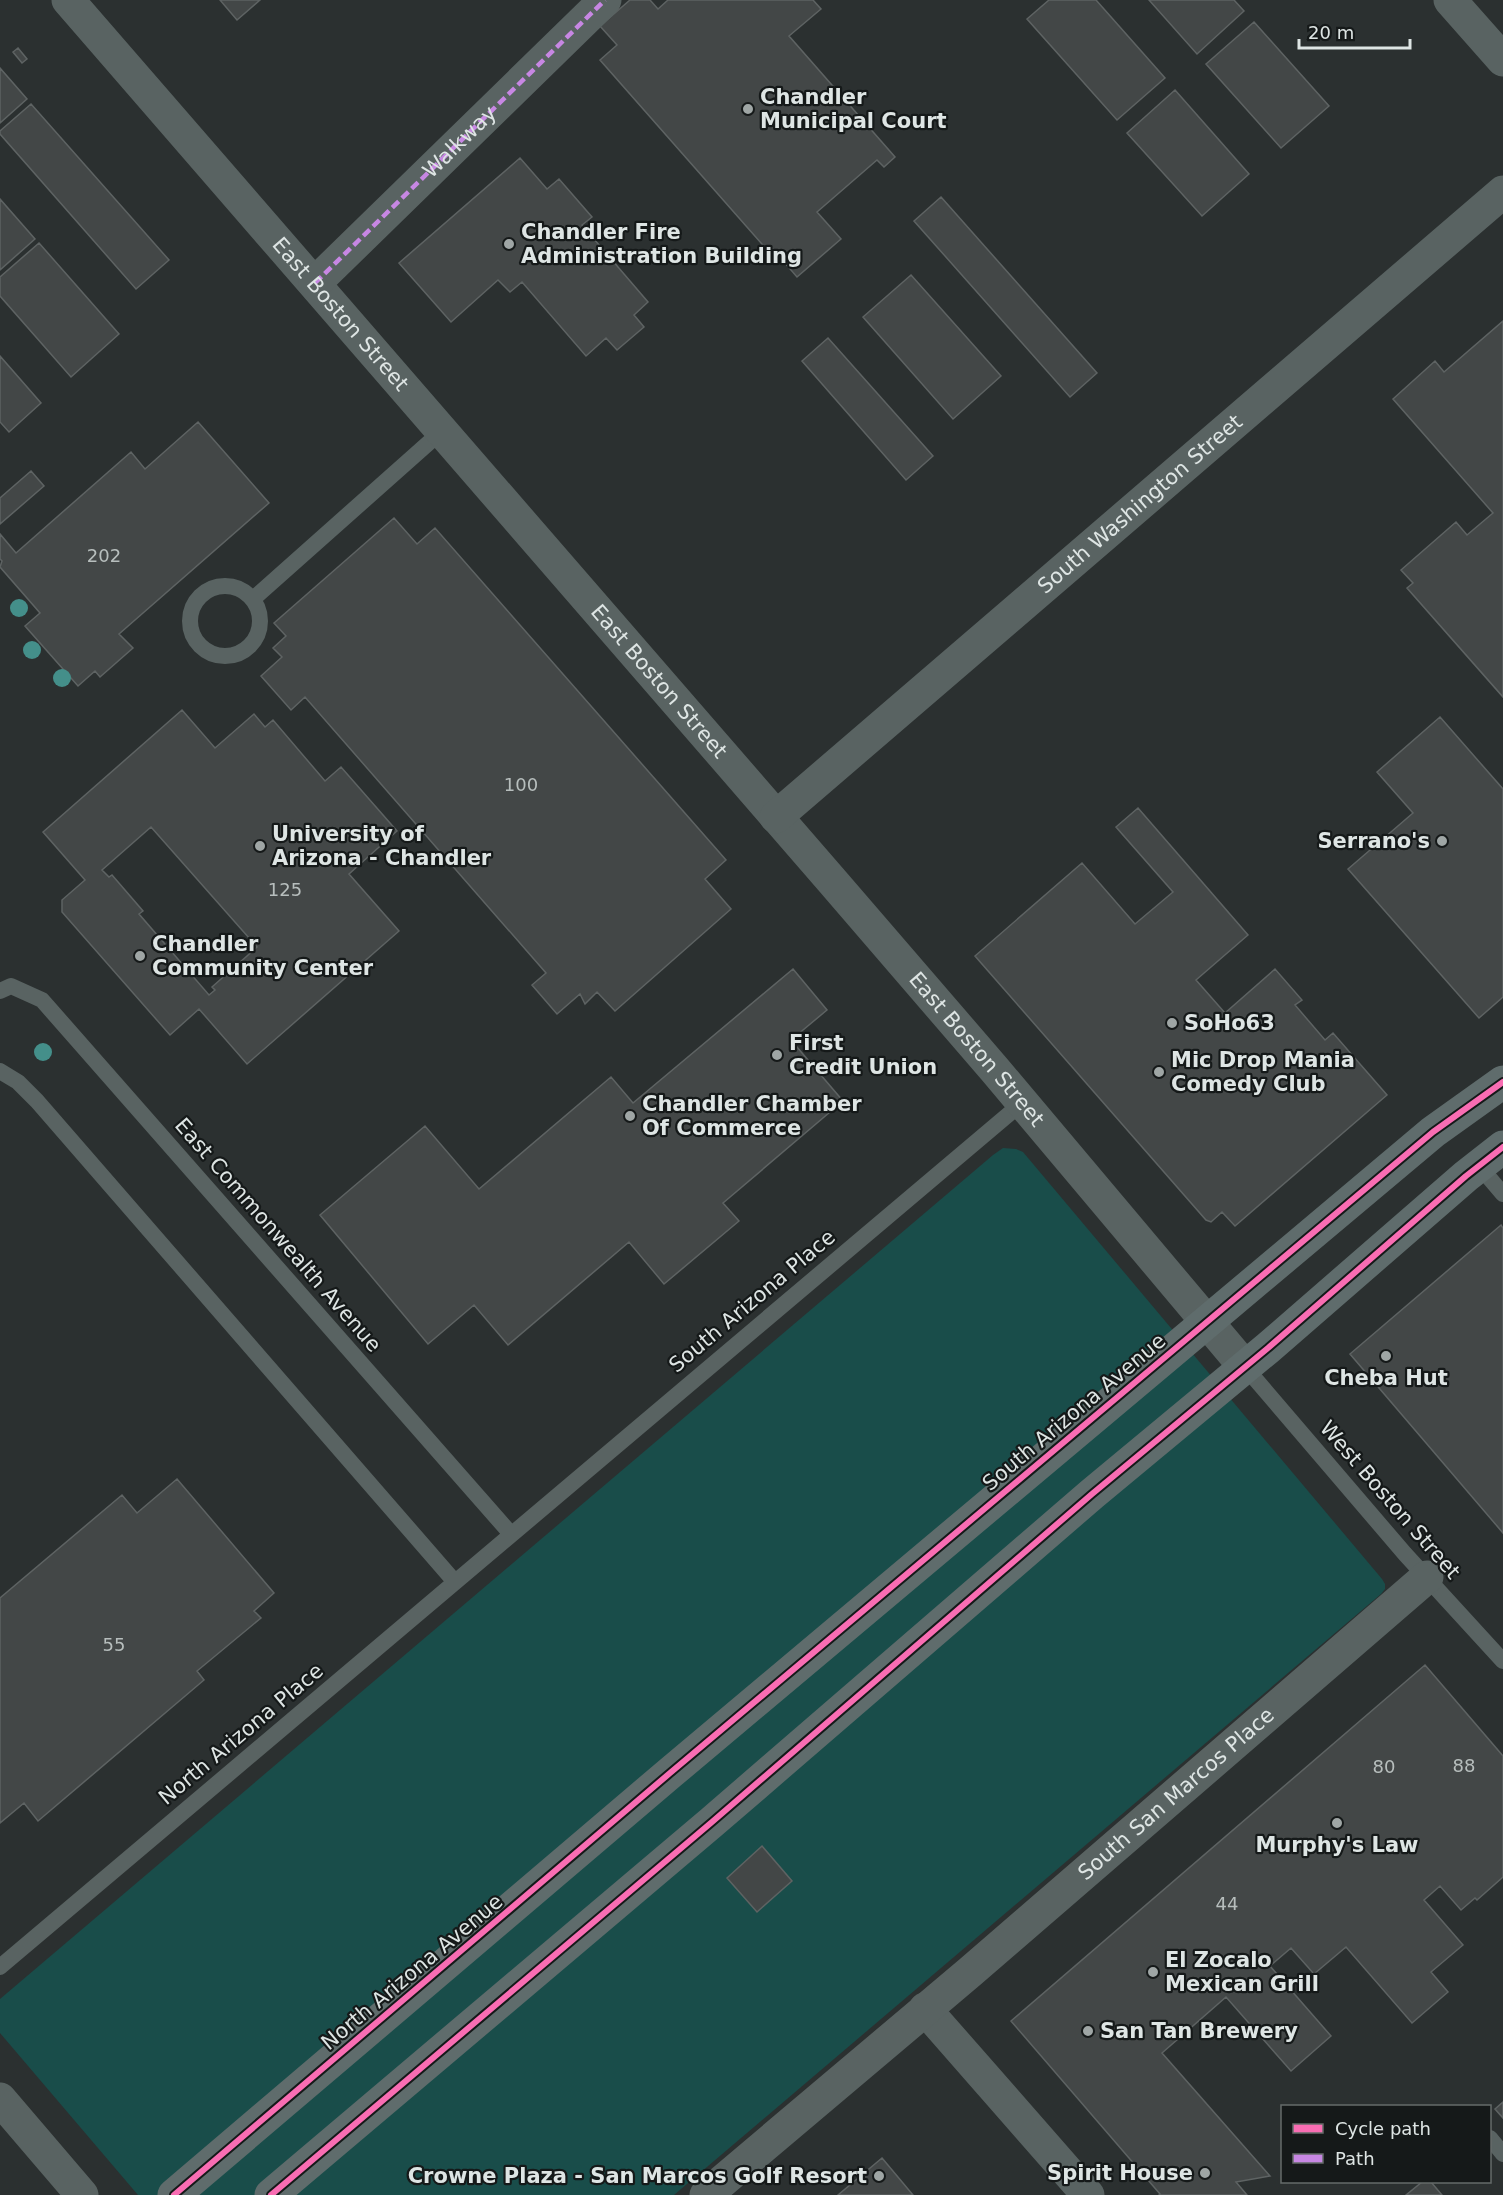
<svg xmlns="http://www.w3.org/2000/svg" width="1503" height="2195" font-family="'DejaVu Sans',sans-serif">
<style>
.green{fill:#194d4a}
.building{fill:#434747;stroke:#5e6363;stroke-width:1.5;fill-rule:evenodd}
.lines{fill:none;stroke-linecap:round;stroke-linejoin:round}
.lane{stroke:#596362;stroke-width:16}
.street{stroke:#596362;stroke-width:33}
.primary{stroke:#5f6c6c;stroke-width:33}
.quiet{stroke:#c787e3;stroke-width:4.5;stroke-dasharray:9 4.5;stroke-linecap:butt}
.cycleway-casing{stroke:#151919;stroke-width:10}
.cycleway{stroke:#f96db3;stroke-width:6}
.tree{fill:#448f8a}
.poi-dot{fill:#9fa6a5;stroke:#151919;stroke-width:2}
.labels{text-anchor:middle;stroke-width:4.5;stroke-linejoin:round;paint-order:stroke}
.number-label{font-size:18px;fill:#b7bebd}
.poi-label{font-size:21px;font-weight:bold;fill:#dee5e4;stroke:#151919;text-anchor:start}
.street-label{font-size:21px;fill:#dee5e4;stroke:#151919}
</style>
<rect width="100%" height="100%" fill="#2b3030"/>
<!-- green -->
<path class="green" d="M1003,1148L1016,1149L1023,1152L1382,1579L1385,1584V1589L1381,1594L674,2195H138L0,2033V1999L993,1155Z"/>
<!-- building -->
<path class="building" d="M220,0H260L237,20Z
M630,0H650L658,9L668,0H813L821,9L789,36L895,157L884,167L877,160L817,212L841,239L797,277L772,248L768,251L600,60L617,45L600,26Z
M1049,0H1096L1165,78L1117,120L1027,19Z
M1149,0H1234L1244,11L1197,54Z
M1254,22L1329,106L1281,148L1206,64Z
M18,48L27,59L22,63L13,52Z
M0,68L27,99L0,123Z
M1175,90L1249,174L1202,216L1127,133Z
M31,104L169,260L136,289L0,134V131Z
M520,158L547,189L559,179L592,217L582,225L648,302L634,315L644,327L617,350L606,338L586,356L522,282L510,292L498,280L451,322L399,263Z
M941,197L1097,373L1070,397L914,221Z
M0,199L35,239L0,270Z
M39,243L119,334L71,377L0,296V277Z
M911,275L1001,376L953,419L863,317Z
M1503,321V697L1407,588L1413,583L1401,570L1456,522L1467,535L1493,513L1393,399L1435,361L1444,372Z
M828,338L933,456L906,480L802,361Z
M0,356L41,403L9,432L0,422Z
M198,422L269,503L119,634L133,648L100,677L95,671L78,686L25,626L40,613L0,567L2,561L0,559V534L16,553L131,452L145,469Z
M31,471L44,486L0,524V498Z
M394,518L417,544L435,528L726,860L705,879L731,909L615,1011L597,992L585,1004L580,994L557,1014L532,985L546,973L305,697L291,710L261,676L282,657L273,648L286,636L274,623Z
M182,710L215,748L254,714L265,727L273,720L325,781L341,767L397,831L349,874L399,931L247,1064L199,1009L170,1035L62,912V900L85,880L43,832ZM151,827L257,947L212,987L215,990L209,995L139,914L143,911L112,875L109,877L102,870Z
M1440,717L1503,789V997L1479,1018L1348,869L1413,813L1377,772Z
M1138,808L1248,935L1196,980L1225,1013L1275,969L1302,1000L1295,1005L1325,1040L1333,1033L1387,1095L1235,1226L1222,1212L1211,1222L1206,1220L975,956L1082,863L1135,924L1173,892L1116,827Z
M793,969L827,1010L791,1040L843,1101L723,1203L739,1221L664,1284L629,1242L508,1345L474,1305L428,1344L320,1215L425,1126L479,1189L611,1077L633,1103Z
M1501,1225L1503,1228V1533L1350,1354Z
M177,1479L274,1593L254,1611L261,1618L197,1671L204,1680L38,1821L24,1803L0,1823V1598L122,1495L137,1513Z
M1425,1665L1503,1756V1877L1477,1900L1475,1898L1461,1910L1440,1886L1424,1900L1463,1945L1431,1972L1448,1992L1412,2023L1346,1947L1314,1974L1291,1948L1270,1966L1331,2036L1291,2071L1226,1997L1162,2053L1270,2176L1236,2182L1247,2195H1159L1160,2194L1011,2021Z
M762,1846L792,1881L757,1912L727,1878Z
M1503,2102V2118L1495,2109Z
M882,2158L913,2195H838Z
M1422,2182H1431L1442,2195H1406Z"/>
<g class="lines">
<!-- lane -->
<path class="lane" d="M190 621a35 35 0 1 1 70 0a35 35 0 1 1-70 0Z
M253,599L442,431
M0,991L11,986L42,1000L511,1534
M0,1071L18,1082L37,1101L455,1582
M1480,1167L1503,1194
M1245,1367L1405,1554L1503,1661
M0,1967L1022,1103
M1490,2138L1503,2154"/>
<!-- street -->
<g class="street">
<path id="s1" d="M68,0L833,882L995,1070L1245,1367"/>
<path d="M1450,0L1503,60"/>
<path id="s2" d="M315,283L605,0"/>
<path id="s3" d="M776,817L1503,192"/>
<path d="M925,2009L1088,2195"/>
<path d="M0,2099L82,2195"/>
<path id="s4" d="M706,2195L970,1972L1427,1577"/>
</g>
<!-- primary -->
<path class="primary" d="M174,2195L670,1773L1170,1353L1433,1132L1503,1082
M271,2195L712,1822L1092,1494L1268,1348L1466,1176L1503,1147"/>
<!-- quiet -->
<path class="quiet" d="M315,283L605,0"/>
<!-- cycleway casing -->
<g class="cycleway-casing">
<path id="cycleway" d="M174,2195L670,1773L1170,1353L1433,1132L1503,1082
M271,2195L712,1822L1092,1494L1268,1348L1466,1176L1503,1147"/>
</g>
<!-- cycleway -->
<use href="#cycleway" class="cycleway"/>
</g>
<!-- trees -->
<g class="tree">
<circle cx="19" cy="608" r="9"/>
<circle cx="32" cy="650" r="9"/>
<circle cx="62" cy="678" r="9"/>
<circle cx="43" cy="1052" r="9"/>
</g>
<!-- markers -->
<g class="poi-dot">
<circle cx="748" cy="109" r="6"/>
<circle cx="509" cy="244" r="6"/>
<circle cx="1442" cy="841" r="6"/>
<circle cx="260" cy="846" r="6"/>
<circle cx="140" cy="956" r="6"/>
<circle cx="1172" cy="1023" r="6"/>
<circle cx="777" cy="1055" r="6"/>
<circle cx="1159" cy="1072" r="6"/>
<circle cx="630" cy="1116" r="6"/>
<circle cx="1386" cy="1356" r="6"/>
<circle cx="1337" cy="1823" r="6"/>
<circle cx="1153" cy="1972" r="6"/>
<circle cx="1088" cy="2031" r="6"/>
<circle cx="1205" cy="2173" r="6"/>
<circle cx="879" cy="2176" r="6"/>
</g>
<g class="labels">
<!-- number labels -->
<g class="number-label">
<text x="104" y="562">202</text>
<text x="521" y="791">100</text>
<text x="285" y="896">125</text>
<text x="114" y="1651">55</text>
<text x="1464" y="1772">88</text>
<text x="1384" y="1773">80</text>
<text x="1227" y="1910">44</text>
</g>
<!-- poi labels -->
<g class="poi-label">
<text x="760" y="104">Chandler<tspan x="760" dy="24">Municipal Court</tspan></text>
<text x="521" y="239">Chandler Fire<tspan x="521" dy="24">Administration Building</tspan></text>
<text x="272" y="841">University of<tspan x="272" dy="24">Arizona - Chandler</tspan></text>
<text x="1430" y="848" text-anchor="end">Serrano's</text>
<text x="152" y="951">Chandler<tspan x="152" dy="24">Community Center</tspan></text>
<text x="1184" y="1030">SoHo63</text>
<text x="789" y="1050">First<tspan x="789" dy="24">Credit Union</tspan></text>
<text x="1171" y="1067">Mic Drop Mania<tspan x="1171" dy="24">Comedy Club</tspan></text>
<text x="642" y="1111">Chandler Chamber<tspan x="642" dy="24">Of Commerce</tspan></text>
<text x="1386" y="1385" text-anchor="middle">Cheba Hut</text>
<text x="1337" y="1852" text-anchor="middle">Murphy's Law</text>
<text x="1165" y="1967">El Zocalo<tspan x="1165" dy="24">Mexican Grill</tspan></text>
<text x="1100" y="2038">San Tan Brewery</text>
<text x="1193" y="2180" text-anchor="end">Spirit House</text>
<text x="867" y="2183" text-anchor="end">Crowne Plaza - San Marcos Golf Resort</text>
</g>
<!-- street labels -->
<g class="street-label">
<text dy="7" stroke="none"><textPath href="#s2" startOffset="202">Walkway</textPath></text>
<text dy="7" stroke="none"><textPath href="#s1" startOffset="416">East Boston Street</textPath></text>
<text dy="7" stroke="none"><textPath href="#s3" startOffset="480">South Washington Street</textPath></text>
<text dy="7" stroke="none"><textPath href="#s1" startOffset="902">East Boston Street</textPath></text>
<text dy="7" stroke="none"><textPath href="#s1" startOffset="1388">East Boston Street</textPath></text>
<text transform="translate(278 1235) rotate(49)" y="7">East Commonwealth Avenue</text>
<text transform="translate(752 1301) rotate(-40)" y="7">South Arizona Place</text>
<text transform="translate(1074 1412) rotate(-40)" y="7">South Arizona Avenue</text>
<text transform="translate(1390 1500) rotate(49)" y="7">West Boston Street</text>
<text transform="translate(241 1734) rotate(-40)" y="7">North Arizona Place</text>
<text dy="7" stroke="none"><textPath href="#s4" startOffset="618">South San Marcos Place</textPath></text>
<text transform="translate(412 1972) rotate(-40)" y="7">North Arizona Avenue</text>
</g>
</g>
<!-- legend -->
<rect x="1281" y="2105" width="210" height="78" fill="#151919" stroke="#656b6a" stroke-width="1.5"/>
<rect x="1293" y="2124" width="30" height="9" fill="#f96db3" stroke="#656b6a" stroke-width="1.5"/>
<text x="1335" y="2135" font-size="18" fill="#dee5e4">Cycle path</text>
<rect x="1293" y="2154" width="30" height="9" fill="#c787e3" stroke="#656b6a" stroke-width="1.5"/>
<text x="1335" y="2165" font-size="18" fill="#dee5e4">Path</text>
<!-- scale -->
<path d="M1299 39v9h111v-9" fill="none" stroke="#dee5e4" stroke-width="3"/>
<text x="1308" y="39" font-size="18" fill="#dee5e4" stroke="#151919" stroke-width="4.5" paint-order="stroke">20 m</text>
</svg>
